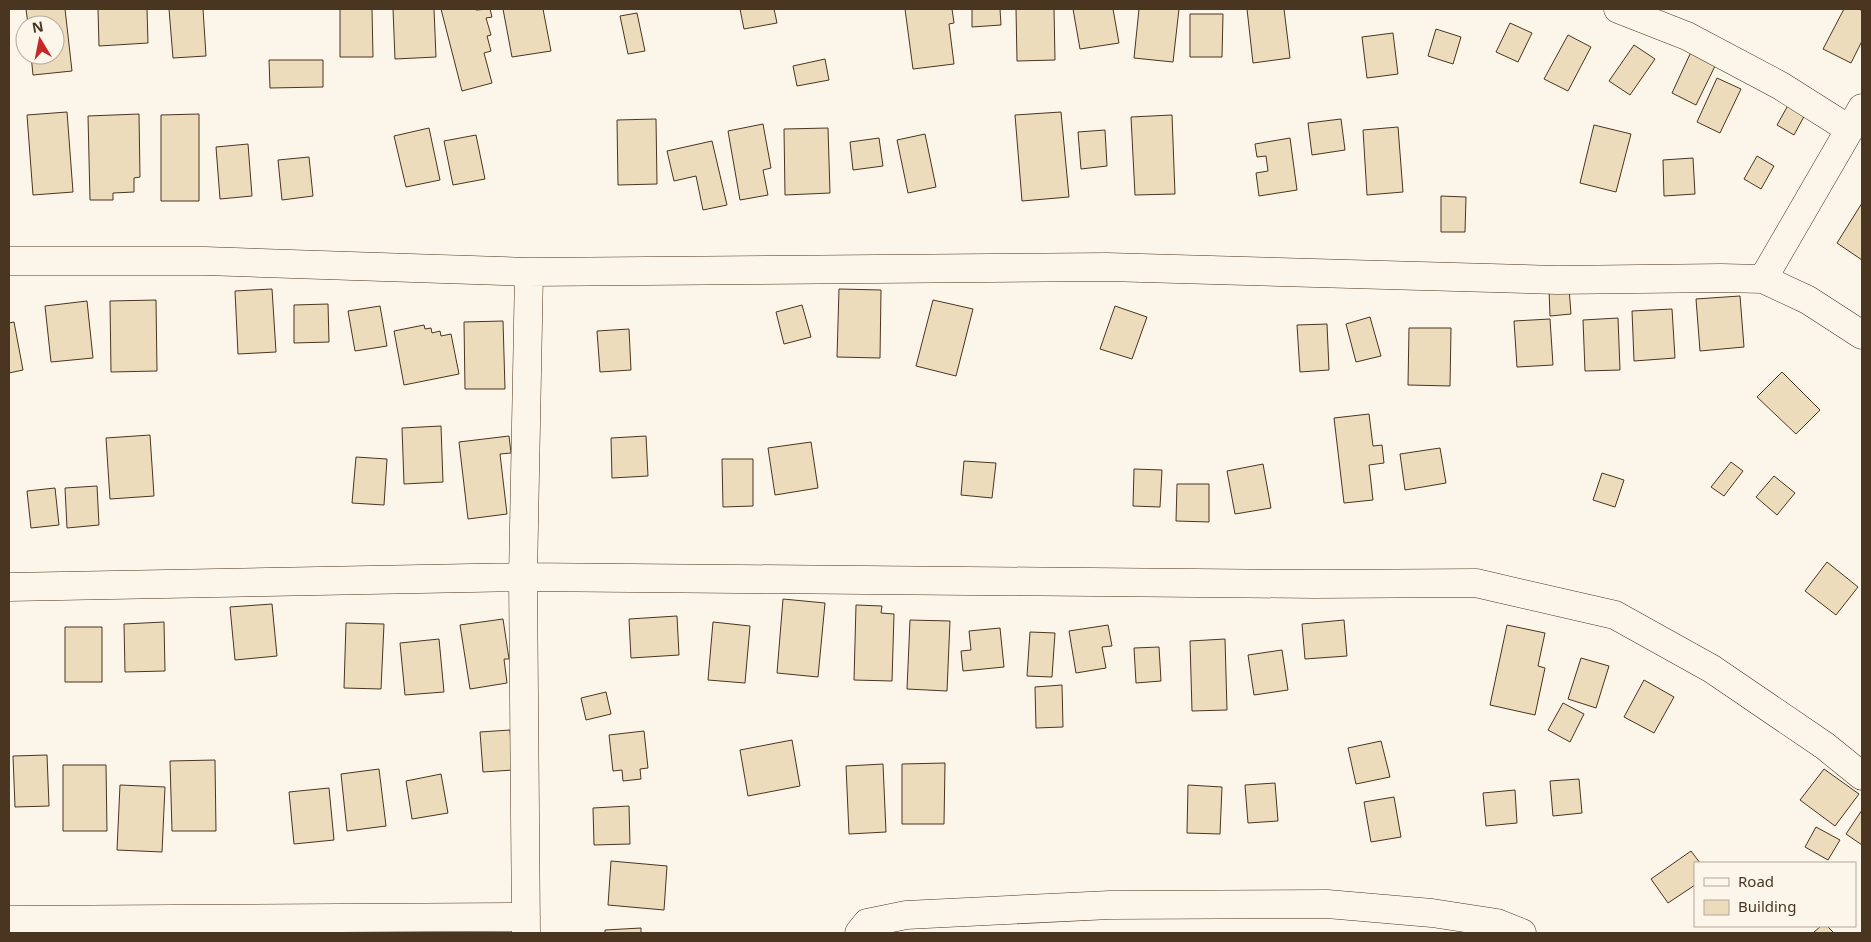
<svg xmlns="http://www.w3.org/2000/svg" width="1871" height="942" font-family="'Noto Sans',sans-serif">
<style>
.building{fill:#ecdcbc;stroke:#4a3520}
.lines{fill:none;stroke-linecap:round;stroke-linejoin:round}
.street-casing{stroke:#4a3520;stroke-width:29}
.street{stroke:#fbf6e9;stroke-width:28}
</style>
<rect width="100%" height="100%" fill="#fbf6e9"/>
<!-- building -->
<path class="building" d="M26,9H65L72,71L33,75L31,55H55V25H28Z
M98,9H147L148,43L99,46Z
M169,9H203L206,56L173,58Z
M340,9H372L373,57H340Z
M393,9H434L436,57L395,59Z
M441,9H476V10L490,9L492,17L486,18L491,35L487,36L491,51L484,53L492,83L462,91Z
M503,9H543L551,51L512,57Z
M740,9H774L777,23L744,29Z
M905,9H952L954,23L949,24L954,64L913,69Z
M972,9H1000L1001,25L972,27Z
M1016,9H1054L1055,60L1017,61Z
M1073,9H1113L1119,43L1080,49Z
M1139,9H1179L1173,62L1134,58Z
M1247,9H1284L1290,58L1253,63Z
M1844,9H1859L1862,11V41L1851,63L1823,49Z
M637,13L645,51L628,54L620,16Z
M1190,14H1223L1222,57H1190Z
M1510,23L1532,33L1518,62L1496,52Z
M1436,29L1461,37L1453,64L1428,56Z
M1393,33L1398,74L1367,78L1362,37Z
M1568,35L1591,47L1568,91L1544,79Z
M1634,45L1655,59L1630,95L1609,81Z
M1691,52L1716,64L1696,105L1672,93Z
M825,59L829,80L797,86L793,66Z
M269,60H323V87L270,88Z
M1717,78L1741,89L1720,133L1697,122Z
M1791,100L1808,109L1794,135L1777,125Z
M67,112L73,192L33,195L27,115Z
M1061,112L1069,197L1022,201L1015,115Z
M139,114L140,177L134,178V192L113,193V200H90L88,116Z
M199,114V201H161V115Z
M1172,115L1175,194L1135,195L1131,117Z
M656,119L657,184L618,185L617,120Z
M1341,119L1345,150L1312,155L1308,123Z
M763,124L771,168L763,170L768,195L740,200L728,131Z
M1594,125L1631,134L1616,192L1580,183Z
M1398,127L1403,192L1367,195L1363,130Z
M429,128L440,180L406,187L394,136Z
M828,128L830,193L785,195L784,129Z
M1105,130L1107,166L1081,169L1078,132Z
M925,134L936,187L908,193L897,140Z
M476,135L485,179L453,185L444,141Z
M879,138L883,166L853,170L850,142Z
M1290,138L1297,190L1259,196L1256,173L1268,171L1266,156L1257,157L1255,144Z
M712,141L727,205L703,210L696,176L674,181L667,151Z
M248,144L252,196L220,199L216,147Z
M1757,156L1774,166L1761,189L1744,179Z
M309,157L313,196L282,200L278,160Z
M1693,158L1695,194L1664,196L1663,160Z
M1441,196L1466,197L1465,232H1441Z
M1862,203V260L1837,243Z
M1569,288L1571,314L1550,316L1549,289Z
M272,289L276,352L238,354L235,291Z
M839,289L881,290L880,358L837,357Z
M1740,296L1744,347L1700,351L1696,299Z
M156,300L157,371L111,372L110,301Z
M933,300L973,309L956,376L916,366Z
M87,301L93,358L51,362L45,306Z
M328,304L329,342L294,343V305Z
M802,305L811,337L784,344L776,312Z
M380,306L387,346L355,351L348,311Z
M1115,306L1147,317L1132,359L1100,349Z
M1672,309L1675,358L1634,361L1632,311Z
M1370,317L1381,356L1356,362L1346,324Z
M1618,318L1620,370L1585,371L1583,320Z
M1550,319L1553,365L1517,367L1514,321Z
M503,321L505,389H465L464,322Z
M14,322L23,370L9,373V323Z
M1327,324L1329,370L1300,372L1297,325Z
M424,325L425,329L431,328L432,333L440,331L441,336L451,334L459,374L404,385L394,331Z
M1409,328H1451L1450,386L1408,385Z
M629,329L631,370L600,372L597,331Z
M1782,372L1820,410L1796,434L1757,397Z
M1369,414L1373,446L1382,445L1384,463L1369,465L1373,500L1344,503L1334,418Z
M441,426L443,482L404,484L402,428Z
M150,435L154,496L110,499L106,438Z
M509,436L511,453L500,454L507,514L468,519L459,442Z
M646,436L648,476L612,478L611,438Z
M811,442L818,488L775,495L768,448Z
M1440,448L1446,483L1405,490L1400,454Z
M356,457L387,459L384,505L352,503Z
M722,459H753V506L723,507Z
M964,461L996,463L992,498L961,495Z
M1731,462L1743,471L1724,496L1711,487Z
M1263,464L1271,508L1235,514L1227,471Z
M1134,469L1162,470L1160,507L1133,506Z
M1602,473L1624,480L1615,507L1593,500Z
M1774,476L1795,493L1777,515L1756,497Z
M1177,484H1209V522L1176,521Z
M97,486L99,525L67,528L65,488Z
M55,488L59,525L31,528L27,491Z
M1827,562L1858,587L1836,615L1805,591Z
M783,599L825,603L818,677L777,673Z
M272,604L277,656L235,660L230,607Z
M856,605L882,606L881,613L894,614L892,681L854,680Z
M677,616L679,655L631,658L629,619Z
M503,619L509,659H504L507,683L470,689L460,625Z
M910,620L950,621L947,691L907,689Z
M1344,620L1347,656L1305,659L1302,624Z
M164,622L165,671L125,672L124,624Z
M713,622L750,626L745,683L708,680Z
M346,623L384,624L381,689L344,688Z
M1108,625L1112,646L1102,647L1106,668L1076,673L1069,631Z
M1507,625L1545,633L1538,666L1545,668L1535,715L1490,705Z
M65,627H102V682H65Z
M1000,628L1004,667L963,671L961,651L971,650L969,631Z
M1030,632L1055,633L1052,677L1027,676Z
M439,639L444,692L405,695L400,643Z
M1225,639L1227,710L1192,711L1190,641Z
M1159,647L1161,681L1136,683L1134,648Z
M1282,650L1288,690L1254,695L1248,655Z
M1581,658L1609,666L1596,708L1568,699Z
M1644,680L1674,697L1654,733L1624,717Z
M1062,685L1063,727L1036,728L1035,687Z
M606,692L611,714L586,720L581,698Z
M1563,703L1584,714L1570,742L1548,730Z
M510,730L513,770L483,772L480,732Z
M644,731L648,768L640,769L641,779L623,781L622,770L613,771L609,735Z
M792,740L800,786L748,796L740,750Z
M1381,741L1390,777L1356,784L1348,748Z
M47,755L49,806L15,807L13,756Z
M215,760L216,831H172L170,761Z
M945,763L944,824H902V764Z
M883,764L886,832L849,834L846,766Z
M63,765H106L107,831H63Z
M379,769L386,826L347,831L341,774Z
M1824,769L1859,794L1835,826L1800,800Z
M441,774L448,813L412,819L406,781Z
M1579,779L1582,813L1553,816L1550,781Z
M1275,783L1278,821L1248,823L1245,785Z
M120,785L165,787L162,852L117,850Z
M1188,785L1222,787L1220,834L1187,833Z
M329,788L334,840L294,844L289,792Z
M1515,790L1517,823L1486,826L1483,793Z
M1394,797L1401,837L1371,842L1364,802Z
M629,806L630,844L594,845L593,808Z
M1862,810V845L1846,834Z
M1816,827L1840,840L1828,860L1805,847Z
M1691,851L1700,863H1695V885L1668,903L1651,879Z
M611,861L667,866L664,910L608,905Z
M1821,926H1827L1834,933H1813Z
M641,928V933H605V930Z"/>
<g class="lines">
<!-- street casing -->
<g class="street-casing">
<path id="street" d="M1618,9L1687,36L1781,86L1849,129
M9,261H205L529,272L1107,267L1557,280L1721,278L1763,279L1808,300L1862,335
M1763,279L1862,108
M9,587L523,577L1314,584L1476,583L1615,615L1712,669L1825,746L1862,776
M9,920L526,917
M526,933L523,577L529,272
M859,933L867,923L906,915L1110,905L1327,904L1432,913L1497,923L1522,933"/>
</g>
<!-- street -->
<use href="#street" class="street"/>
</g>
<!-- border -->
<rect width="1871" height="942" fill="none" stroke="#4a3520" stroke-width="20"/>
<!-- legend -->
<rect x="1694" y="862" width="162" height="65" fill="#fbf6e9" stroke="#b4a999"/>
<rect x="1704" y="878" width="25" height="8" fill="#fbf6e9" stroke="#b4a999"/>
<text x="1738" y="887" font-size="15" fill="#4a3520">Road</text>
<rect x="1704" y="900" width="25" height="15" fill="#ecdcbc" stroke="#b4a999"/>
<text x="1738" y="912" font-size="15" fill="#4a3520">Building</text>
<!-- north arrow -->
<g transform="translate(40 40) rotate(350)"><circle r="24" fill="#fbf6e9" stroke="#b4a999"/>
<path d="M0-4L9 19L0 12L-9 19Z" fill="#c62828"/>
<text y="-8" font-size="14" font-weight="bold" text-anchor="middle" fill="#4a3520">N</text>
</g>
</svg>
